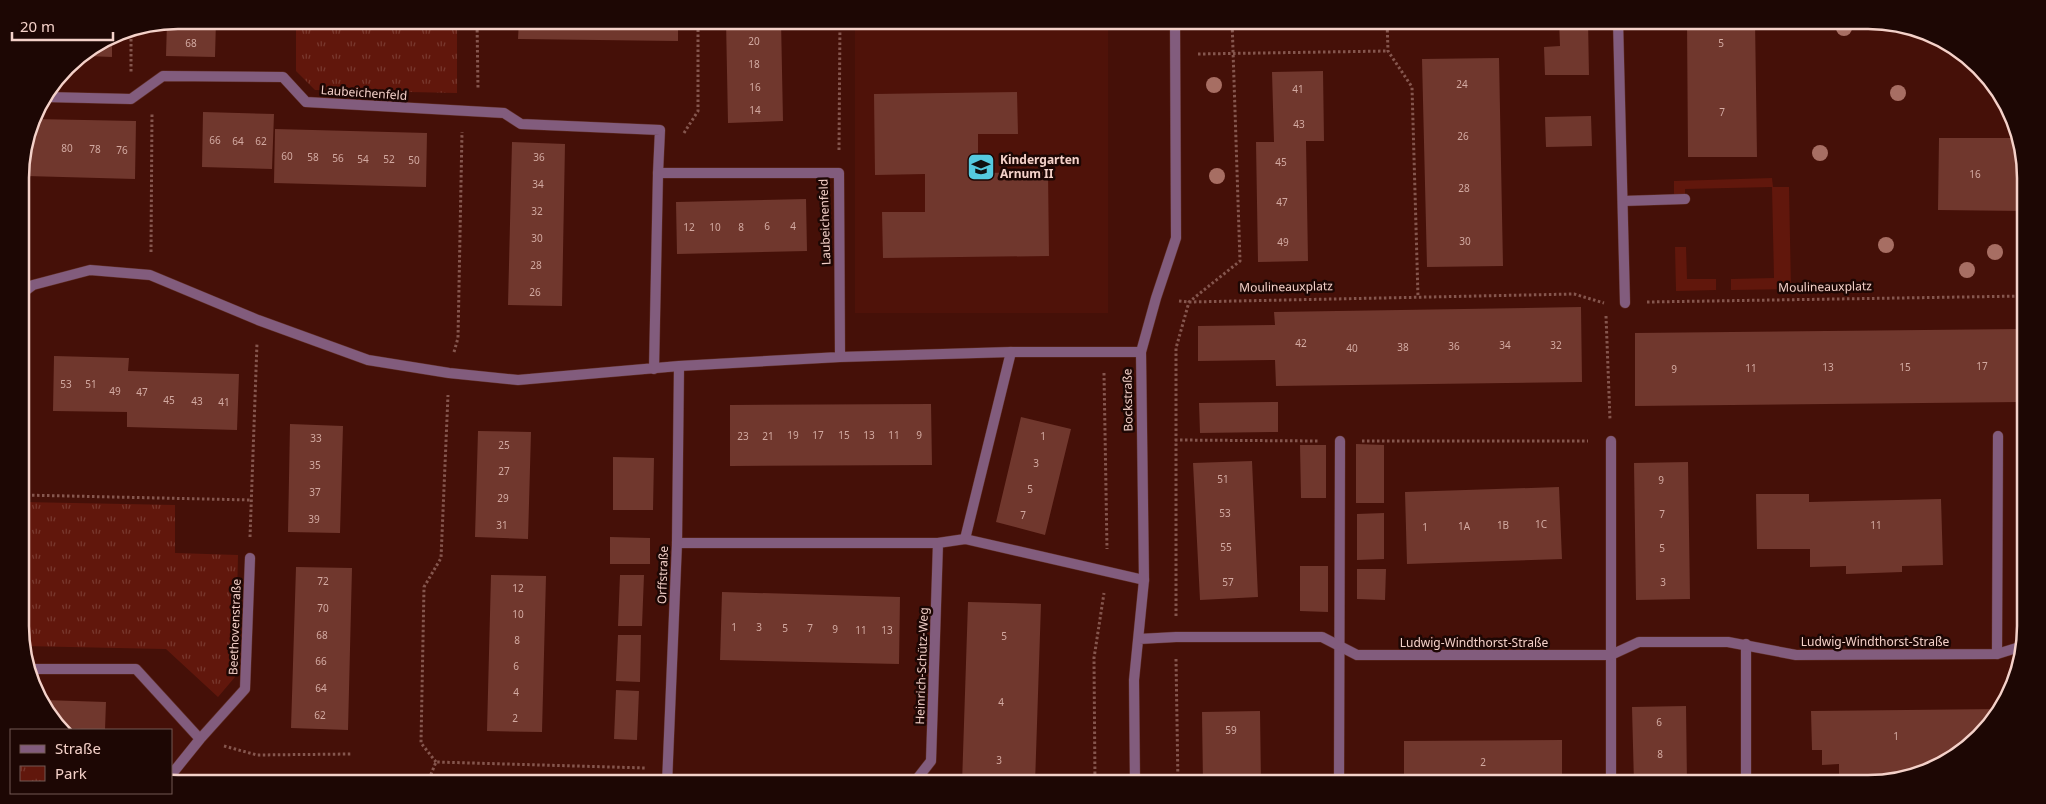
<svg xmlns="http://www.w3.org/2000/svg" width="2046" height="804" font-family="'Noto Sans',sans-serif">
<style>
.built{fill:#4f1209}
.grass{fill:#61170c}
.park{fill:url(#park-tufts)}
.building{fill:#70372d}
.lines{fill:none;stroke-linecap:round;stroke-linejoin:round}
.lane-casing{stroke:#612f27;stroke-width:11}
.street-casing{stroke:#612f27;stroke-width:11}
.path{stroke:#85564e;stroke-width:3;stroke-dasharray:2.5 2.5;stroke-linecap:butt}
.lane{stroke:#825c7d;stroke-width:10}
.street{stroke:#825c7d;stroke-width:10}
.tree{fill:#a76e63}
.labels{text-anchor:middle;stroke-width:5;stroke-linejoin:round;paint-order:stroke}
.number-label{font-size:10px;fill:#d3aaa2}
.street-label{font-size:12px;fill:#f4d1c9;stroke:#1d0704}
.poi-label{font-size:12px;font-weight:bold;fill:#f4d1c9;stroke:#1d0704;text-anchor:start}
.rim{fill:none;stroke:#f4d1c9;stroke-width:2.5}
</style>
<defs>
<pattern id="park-tufts" width="24" height="20" patternUnits="userSpaceOnUse" patternTransform="scale(1.25)"><rect width="24" height="20" fill="#61170c"/><path d="M3 7l-1-3M5 7V3M7 7l1-3M15 17l-1-3M17 17v-4M19 17l1-3" fill="none" stroke="#78382e"/></pattern>
</defs>
<rect width="100%" height="100%" fill="#451008"/>
<!-- built -->
<path class="built" d="M855,20H1108V313H855Z"/>
<!-- grass -->
<path class="grass" d="M1772,178L1773,187H1789L1791,289L1731,290V279L1774,278L1772,187L1685,189V194H1674V181Z
M1675,247H1686L1687,279H1716V290L1676,291Z"/>
<!-- park -->
<path class="park" d="M296,20H457V93L315,90L296,71Z
M22,502L175,505V553L238,555L235,677L218,697L166,649L23,646Z"/>
<!-- building -->
<path class="building" d="M178,20H216L215,57L166,56L167,22Z
M519,20H678V41L518,39Z
M726,20H781L783,121L728,123Z
M1256,20H1306L1307,29L1256,30Z
M1559,20H1588L1589,75H1545L1544,47L1560,46Z
M1687,20H1755L1757,157H1688Z
M112,35V57L87,56V51Z
M1499,58L1503,266L1427,267L1422,59Z
M1323,71L1324,141H1306L1308,261L1258,262L1256,142H1274L1272,72Z
M1017,92L1018,134H978V173L1048,172L1049,256L883,258L882,212H925V174L875,175L874,94Z
M203,112L274,114L272,169L202,167Z
M1591,116L1592,146L1546,147L1545,117Z
M34,119L136,121L135,179L26,176V168L20,167Z
M275,129L427,133L426,187L274,183Z
M1939,138H2020L2025,157V211L1938,210Z
M512,142L565,144L562,306L508,305Z
M806,199L807,251L677,254L676,202Z
M1581,307L1582,382L1276,386L1275,360L1198,361V326L1275,325L1274,312Z
M2020,329L2021,402L1635,406V333Z
M54,356L129,358L128,371L239,374L237,430L127,427V412L53,411Z
M1278,402V432L1200,433L1199,403Z
M931,404L932,465L730,466V405Z
M1021,417L1071,429L1045,535L996,522Z
M290,424L343,426L340,533L288,532Z
M478,431L531,432L528,539L475,537Z
M1356,444L1384,445V503H1356Z
M1300,445H1326V498H1301Z
M613,457L654,458L653,510H613Z
M1252,461L1258,597L1200,600L1193,463Z
M1688,462L1690,599L1636,600L1634,463Z
M1559,487L1562,559L1407,564L1405,492Z
M1756,494H1809V502L1941,499L1943,565L1902,566V572L1846,574V566L1810,567V549H1757Z
M1384,513V559L1357,560V514Z
M610,537L650,538V564H610Z
M1300,566H1328V612L1300,611Z
M296,567L352,568L348,730L291,728Z
M1357,569H1386L1385,600L1357,599Z
M491,575L546,576L542,732L487,731Z
M620,575H644L642,626H618Z
M722,592L900,597L899,664L720,660Z
M968,602L1041,604L1035,784H962Z
M618,635H641L640,682L616,681Z
M616,690L639,691L637,740L614,739Z
M44,700L106,702L105,730L58,728Z
M1686,706L1687,784H1634L1632,707Z
M2000,709L1994,722L1964,752L1919,776L1878,784H1839V764L1822,765V750H1812L1811,711Z
M1260,711L1261,784H1203L1202,712Z
M1562,740V784H1404V741Z
M238,777L264,778V784H238Z
M288,779L377,781V784H288Z"/>
<g class="lines">
<!-- lane casing -->
<g class="lane-casing">
<path id="lane" d="M45,97L131,99L163,76L283,77L306,102L504,113L521,124L660,130L658,173
M1623,201L1685,199
M965,539L1144,580
M677,543H938L965,539L1011,352
M1997,654L1998,436
M913,784L931,761L938,543
M1339,784L1340,441
M1611,784V441
M1746,784V644"/>
</g>
<!-- street casing -->
<g class="street-casing">
<path id="street" d="M1618,20L1625,303
M21,294L33,285L90,270L150,275L258,320L368,360L449,373L518,380L679,366L840,357L1011,352H1141
M654,369L658,173H839L840,357
M1139,639L1176,637H1322L1357,655H1611L1639,642H1728L1796,655L1997,654L2023,646
M29,669H136L200,739L171,775
M200,739L245,689L250,558
M667,784L677,543L679,366
M1135,784L1134,680L1144,580L1141,352L1156,298L1176,238L1175,20"/>
</g>
<!-- path -->
<path class="path" d="M477,20L478,89
M1387,20L1388,51L1412,87L1418,297
M131,29V72
M1198,54L1388,51
M684,133L698,111V20
M839,150L840,20
M151,252L152,113
M1179,301L1189,302L1574,294L1604,303
M1647,302L2025,296
M1606,316L1610,420
M454,352L458,338L462,132
M1104,373L1107,549
M1175,440L1318,441
M1362,441H1588
M22,495L251,500
M250,537L257,343
M1176,616V348L1189,302L1240,261L1232,20
M1176,659L1178,784
M224,746L257,755L352,754
M436,762L421,743L424,587L441,558L448,395
M427,784L436,762L646,768
M1095,784L1094,658L1104,593"/>
<!-- lane -->
<use href="#lane" class="lane"/>
<!-- street -->
<use href="#street" class="street"/>
</g>
<!-- trees -->
<g class="tree">
<circle cx="1844" cy="28" r="8"/>
<circle cx="1214" cy="85" r="8"/>
<circle cx="1898" cy="93" r="8"/>
<circle cx="1820" cy="153" r="8"/>
<circle cx="1217" cy="176" r="8"/>
<circle cx="1886" cy="245" r="8"/>
<circle cx="1995" cy="252" r="8"/>
<circle cx="1967" cy="270" r="8"/>
</g>
<!-- icons -->
<defs>
<g id="school-square" transform="scale(1.4375)"><rect x="-9" y="-9" width="18" height="18" rx="4" fill="#55cadf" stroke="#1d0704"/><path d="M0-5L7-2L0 1L-7-2ZM-4 1L0 2.5L4 1V4Q0 6-4 4Z" fill="#111"/></g>
</defs>
<g fill-rule="evenodd">
<use href="#school-square" x="981" y="167"/>
</g>
<g class="labels">
<!-- number labels -->
<g class="number-label">
<text x="754" y="45">20</text>
<text x="191" y="47">68</text>
<text x="1721" y="47">5</text>
<text x="754" y="68">18</text>
<text x="1462" y="88">24</text>
<text x="755" y="91">16</text>
<text x="1298" y="93">41</text>
<text x="755" y="114">14</text>
<text x="1722" y="116">7</text>
<text x="1299" y="128">43</text>
<text x="1463" y="140">26</text>
<text x="215" y="144">66</text>
<text x="238" y="145">64</text>
<text x="261" y="145">62</text>
<text x="67" y="152">80</text>
<text x="95" y="153">78</text>
<text x="122" y="154">76</text>
<text x="287" y="160">60</text>
<text x="313" y="161">58</text>
<text x="539" y="161">36</text>
<text x="338" y="162">56</text>
<text x="363" y="163">54</text>
<text x="389" y="163">52</text>
<text x="414" y="164">50</text>
<text x="1281" y="166">45</text>
<text x="1975" y="178">16</text>
<text x="538" y="188">34</text>
<text x="1464" y="192">28</text>
<text x="1282" y="206">47</text>
<text x="537" y="215">32</text>
<text x="767" y="230">6</text>
<text x="793" y="230">4</text>
<text x="689" y="231">12</text>
<text x="715" y="231">10</text>
<text x="741" y="231">8</text>
<text x="537" y="242">30</text>
<text x="1465" y="245">30</text>
<text x="1283" y="246">49</text>
<text x="536" y="269">28</text>
<text x="535" y="296">26</text>
<text x="1301" y="347">42</text>
<text x="1505" y="349">34</text>
<text x="1556" y="349">32</text>
<text x="1454" y="350">36</text>
<text x="1403" y="351">38</text>
<text x="1352" y="352">40</text>
<text x="1982" y="370">17</text>
<text x="1828" y="371">13</text>
<text x="1905" y="371">15</text>
<text x="1751" y="372">11</text>
<text x="1674" y="373">9</text>
<text x="66" y="388">53</text>
<text x="91" y="388">51</text>
<text x="115" y="395">49</text>
<text x="142" y="396">47</text>
<text x="169" y="404">45</text>
<text x="197" y="405">43</text>
<text x="224" y="406">41</text>
<text x="793" y="439">19</text>
<text x="818" y="439">17</text>
<text x="844" y="439">15</text>
<text x="869" y="439">13</text>
<text x="894" y="439">11</text>
<text x="919" y="439">9</text>
<text x="743" y="440">23</text>
<text x="768" y="440">21</text>
<text x="1043" y="440">1</text>
<text x="316" y="442">33</text>
<text x="504" y="449">25</text>
<text x="1036" y="467">3</text>
<text x="315" y="469">35</text>
<text x="504" y="475">27</text>
<text x="1223" y="483">51</text>
<text x="1661" y="484">9</text>
<text x="1030" y="493">5</text>
<text x="315" y="496">37</text>
<text x="503" y="502">29</text>
<text x="1225" y="517">53</text>
<text x="1662" y="518">7</text>
<text x="1023" y="519">7</text>
<text x="314" y="523">39</text>
<text x="1541" y="528">1C</text>
<text x="502" y="529">31</text>
<text x="1503" y="529">1B</text>
<text x="1876" y="529">11</text>
<text x="1464" y="530">1A</text>
<text x="1425" y="531">1</text>
<text x="1226" y="551">55</text>
<text x="1662" y="552">5</text>
<text x="323" y="585">72</text>
<text x="1228" y="586">57</text>
<text x="1663" y="586">3</text>
<text x="518" y="592">12</text>
<text x="323" y="612">70</text>
<text x="518" y="618">10</text>
<text x="734" y="631">1</text>
<text x="759" y="631">3</text>
<text x="785" y="632">5</text>
<text x="810" y="632">7</text>
<text x="835" y="633">9</text>
<text x="861" y="634">11</text>
<text x="887" y="634">13</text>
<text x="322" y="639">68</text>
<text x="1004" y="640">5</text>
<text x="517" y="644">8</text>
<text x="321" y="665">66</text>
<text x="516" y="670">6</text>
<text x="321" y="692">64</text>
<text x="516" y="696">4</text>
<text x="1001" y="706">4</text>
<text x="320" y="719">62</text>
<text x="515" y="722">2</text>
<text x="1659" y="726">6</text>
<text x="1231" y="734">59</text>
<text x="1896" y="740">1</text>
<text x="1660" y="758">8</text>
<text x="999" y="764">3</text>
<text x="1483" y="766">2</text>
</g>
<!-- street labels -->
<g class="street-label">
<text transform="translate(364 93) rotate(4)" y="4">Laubeichenfeld</text>
<text transform="translate(825 222) rotate(-92)" y="4">Laubeichenfeld</text>
<text transform="translate(1286 287) rotate(-1)" y="4">Moulineauxplatz</text>
<text transform="translate(1825 287) rotate(-1)" y="4">Moulineauxplatz</text>
<text transform="translate(1128 400) rotate(-91)" y="4">Bockstraße</text>
<text transform="translate(663 575) rotate(-88)" y="4">Orffstraße</text>
<text transform="translate(235 627) rotate(-88)" y="4">Beethovenstraße</text>
<text x="1875" y="646">Ludwig-Windthorst-Straße</text>
<text x="1474" y="647">Ludwig-Windthorst-Straße</text>
<text transform="translate(922 666) rotate(-88)" y="4">Heinrich-Schütz-Weg</text>
</g>
<!-- poi labels -->
<g class="poi-label">
<text x="1000" y="164">Kindergarten<tspan x="1000" dy="14">Arnum II</tspan></text>
</g>
</g>
<!-- crop -->
<path d="M0 0H2046V804H0ZM178 29H1868A149 149 0 0 1 2017 178V626A149 149 0 0 1 1868 775H178A149 149 0 0 1 29 626V178A149 149 0 0 1 178 29Z" fill="#1d0704" fill-rule="evenodd"/>
<path class="rim" d="M178 29H1868A149 149 0 0 1 2017 178V626A149 149 0 0 1 1868 775H178A149 149 0 0 1 29 626V178A149 149 0 0 1 178 29Z"/>
<!-- legend -->
<rect x="10" y="729" width="162" height="65" fill="#1d0704" stroke="#735853"/>
<rect x="20" y="745" width="25" height="8" fill="#825c7d" stroke="#735853"/>
<text x="55" y="754" font-size="15" fill="#f4d1c9">Straße</text>
<rect x="20" y="766" width="25" height="15" fill="url(#park-tufts)" stroke="#735853"/>
<text x="55" y="779" font-size="15" fill="#f4d1c9">Park</text>
<!-- scale -->
<path d="M12 32v8h101v-8" fill="none" stroke="#f4d1c9" stroke-width="2.5"/>
<text x="20" y="32" font-size="15" fill="#f4d1c9" stroke="#1d0704" stroke-width="4" paint-order="stroke">20 m</text>
</svg>
